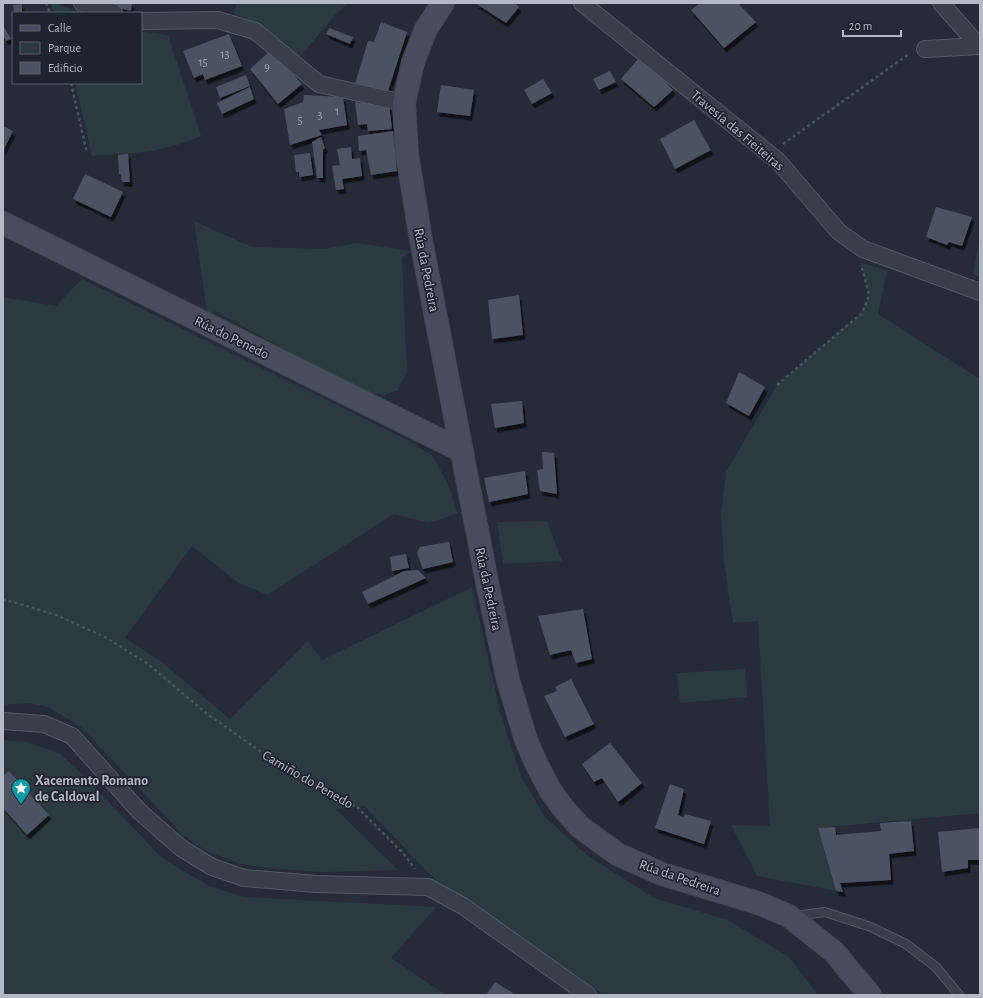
<svg xmlns="http://www.w3.org/2000/svg" width="983" height="998" font-family="'Alegreya Sans',sans-serif">
<style>
.green{fill:#2a3a3e}
.building{fill:#4b5363;filter:url(#shadow)}
.lines{fill:none;stroke-linecap:round;stroke-linejoin:round}
.lane-casing{stroke:#535965;stroke-width:10}
.street-casing{stroke:#535965;stroke-width:18}
.secondary-casing{stroke:#414753;stroke-width:24}
.path{stroke:#48575c;stroke-width:2.5;stroke-dasharray:3 3;stroke-linecap:butt}
.lane{stroke:#383e4a;stroke-width:8}
.street{stroke:#383e4a;stroke-width:16}
.secondary{stroke:#474d5d;stroke-width:22}
.labels{text-anchor:middle;stroke-width:3.5;stroke-linejoin:round;paint-order:stroke}
.number-label{font-size:12px;fill:#9aa0ad}
.street-label{font-size:14px;fill:#b4b9c6;stroke:#1d232f}
.poi-label{font-size:14px;font-weight:bold;fill:#b4b9c6;stroke:#1d232f;text-anchor:start}
</style>
<defs>
<filter id="shadow"><feDropShadow dx="2.5" dy="4.5" stdDeviation="0" flood-color="#0009"/></filter>
</defs>
<rect width="100%" height="100%" fill="#252b39"/>
<!-- green -->
<path class="green" d="M50,3H55L83,13H54Z
M237,3H348L336,14L299,58L260,24L233,13Z
M141,31L168,35L201,136C167,152 129,154 92,156L75,83H141Z
M194,221L252,247L324,249L356,243L411,251L402,258L407,372L398,390L384,395L361,391L292,357V353L214,311L212,314L207,312Z
M980,237V277L973,274Z
M860,262L887,271L878,314L980,379V813L818,828L836,891L757,876L731,825L770,826L758,621L733,623L724,562L721,515L726,472L777,385L862,313L869,295Z
M82,279L407,440L432,455L447,482L458,513L429,523L394,514L267,595L237,582L192,546L125,638L159,660L230,719L308,641L322,660L472,587L500,711L522,778L545,817L587,855L654,898L728,920L789,957L818,995H605L531,948L439,884L364,806L336,809L398,870L323,872L265,868L240,864L206,851L183,835L81,727L48,707L28,703L3,705V297L56,306Z
M547,521L562,561L503,564L497,522Z
M745,669L747,697L680,703L677,673Z
M3,740L27,742L61,754L89,781L162,858L209,886L244,897L436,907L391,958L446,995H3Z"/>
<!-- building -->
<path class="building" d="M108,3H132L131,11L107,5Z
M475,3H515L519,7L506,23Z
M700,3H738L756,22L724,48L691,10Z
M22,4V13H14L13,5Z
M381,22L407,32L387,94L355,84L368,41L374,42Z
M3,25L11,39L6,41L3,36Z
M329,28L353,37L350,44L326,34Z
M229,34L242,66L205,80L203,74L194,78L183,51Z
M271,50L302,84L278,104L250,69Z
M638,59L659,75L673,90L654,107L621,79Z
M610,71L616,82L599,90L593,79Z
M246,75L250,86L220,98L216,87Z
M543,79L552,93L532,104L524,90Z
M441,85L474,90L470,116L437,112Z
M250,87L254,99L222,114L217,103Z
M304,95L343,97L347,125L319,130L322,135L290,145L284,109L303,102Z
M355,102L389,105L392,129L368,131L367,124L358,125Z
M694,120L711,150L675,169L660,139Z
M3,126L13,131L3,151Z
M393,131L397,171L371,175L366,150L359,151L358,136Z
M321,137L325,148L323,150V178H317L312,142Z
M351,147L352,159L360,158L362,176L342,179L344,189L336,190L332,166L340,165L337,149Z
M310,153L313,175L299,177V172H296L294,155Z
M128,154L130,182H122L121,174H119L118,155Z
M85,174L123,192L111,217L73,199Z
M936,207L972,217L962,246L949,242L947,245L926,237Z
M519,295L523,335L492,339L488,300Z
M739,372L765,387L749,416L726,403Z
M522,401L524,423L495,428L491,404Z
M542,452L554,453L557,494L540,491L537,470L543,469Z
M525,471L528,494L489,502L484,478Z
M449,542L453,562L423,569L417,553L420,547Z
M406,554L409,568L392,571L390,557Z
M418,570L426,578L368,604L362,592L404,571Z
M583,609L592,659L576,663L571,650L550,655L538,616Z
M571,679L594,724L565,737L544,696L557,691L555,687Z
M610,743L642,783L618,802L602,778L594,782L582,764Z
M9,771L49,815L27,835L3,808V776Z
M670,784L684,789L678,815L683,817L685,814L711,821L704,844L655,828Z
M911,821L914,851L889,854L891,880L840,883L843,892L836,891L818,828L835,827L836,835L881,831L880,823Z
M980,828V860H968V868L942,872L938,832Z
M495,982L516,995H486Z"/>
<g class="lines">
<!-- lane casing -->
<g class="lane-casing">
<path id="lane" d="M795,916L825,912L871,927L906,944L936,967L959,995"/>
</g>
<!-- street casing -->
<g class="street-casing">
<path id="street" d="M82,3L114,13
M582,3L778,161L839,232L863,249L980,292
M941,3L979,46
M141,21L218,20L255,31L319,84L404,103
M925,49L980,46
M3,721L44,724L72,736L139,811L181,848L212,867L244,878L316,884L428,887L463,906L588,995"/>
</g>
<!-- secondary casing -->
<g class="secondary-casing">
<path id="secondary" d="M443,3L426,29L413,62L404,103L407,154L421,240L488,587L508,680L526,740L537,765L550,790L564,809L580,827L617,854L662,874L758,903L789,916L834,952L870,995
M3,223L462,451"/>
</g>
<!-- path -->
<path class="path" d="M46,3L50,13
M71,83L87,153
M783,144L909,54
M777,385L862,313L869,295L862,268
M3,599L56,615L107,638L148,664L206,713L288,771L358,808L403,853L415,869"/>
<!-- lane -->
<use href="#lane" class="lane"/>
<!-- street -->
<use href="#street" class="street"/>
<!-- secondary -->
<use href="#secondary" class="secondary"/>
</g>
<!-- icons -->
<defs>
<g id="sight-pin" transform="scale(1)"><path d="M0 17L-7.5 6A9.5 9.5 0 1 1 7.5 6Z" fill="#0f9aa8" stroke="#1d232f"/><path d="M0-6L1.8-2.2L6-1.7L2.9 1.2L3.7 5.4L0 3.3L-3.7 5.4L-2.9 1.2L-6-1.7L-1.8-2.2Z" fill="#fff"/></g>
</defs>
<g fill-rule="evenodd">
<use href="#sight-pin" x="21" y="788"/>
</g>
<g class="labels">
<!-- number labels -->
<g class="number-label">
<text x="225" y="58">13</text>
<text x="203" y="66">15</text>
<text x="267" y="71">9</text>
<text x="337" y="115">1</text>
<text x="320" y="119">3</text>
<text x="300" y="124">5</text>
</g>
<!-- street labels -->
<g class="street-label">
<text transform="translate(738 130) rotate(40)" y="5">Travesía das Fieiteiras</text>
<text transform="translate(427 270) rotate(79)" y="5">Rúa da Pedreira</text>
<text transform="translate(232 337) rotate(26)" y="5">Rúa do Penedo</text>
<text transform="translate(489 589) rotate(78)" y="5">Rúa da Pedreira</text>
<text transform="translate(308 779) rotate(30)" y="5">Camiño do Penedo</text>
<text transform="translate(680 877) rotate(19)" y="5">Rúa da Pedreira</text>
</g>
<!-- poi labels -->
<g class="poi-label">
<text x="35" y="785">Xacemento Romano<tspan x="35" dy="16">de Caldoval</tspan></text>
</g>
</g>
<!-- border -->
<rect width="983" height="998" fill="none" stroke="#b4b9c6" stroke-width="8"/>
<!-- legend -->
<rect x="12" y="12" width="130" height="72" fill="#1d232f" stroke="#595f6b"/>
<rect x="20" y="25" width="20" height="6" fill="#474d5d" stroke="#595f6b"/>
<text x="48" y="32" font-size="12" fill="#b4b9c6">Calle</text>
<rect x="20" y="42" width="20" height="12" fill="#2a3a3e" stroke="#595f6b"/>
<text x="48" y="52" font-size="12" fill="#b4b9c6">Parque</text>
<rect x="20" y="62" width="20" height="12" fill="#4b5363" stroke="#595f6b"/>
<text x="48" y="72" font-size="12" fill="#b4b9c6">Edificio</text>
<!-- scale -->
<path d="M843 30v6h58v-6" fill="none" stroke="#b4b9c6" stroke-width="2"/>
<text x="849" y="30" font-size="12" fill="#b4b9c6" stroke="#1d232f" stroke-width="3" paint-order="stroke">20 m</text>
</svg>
